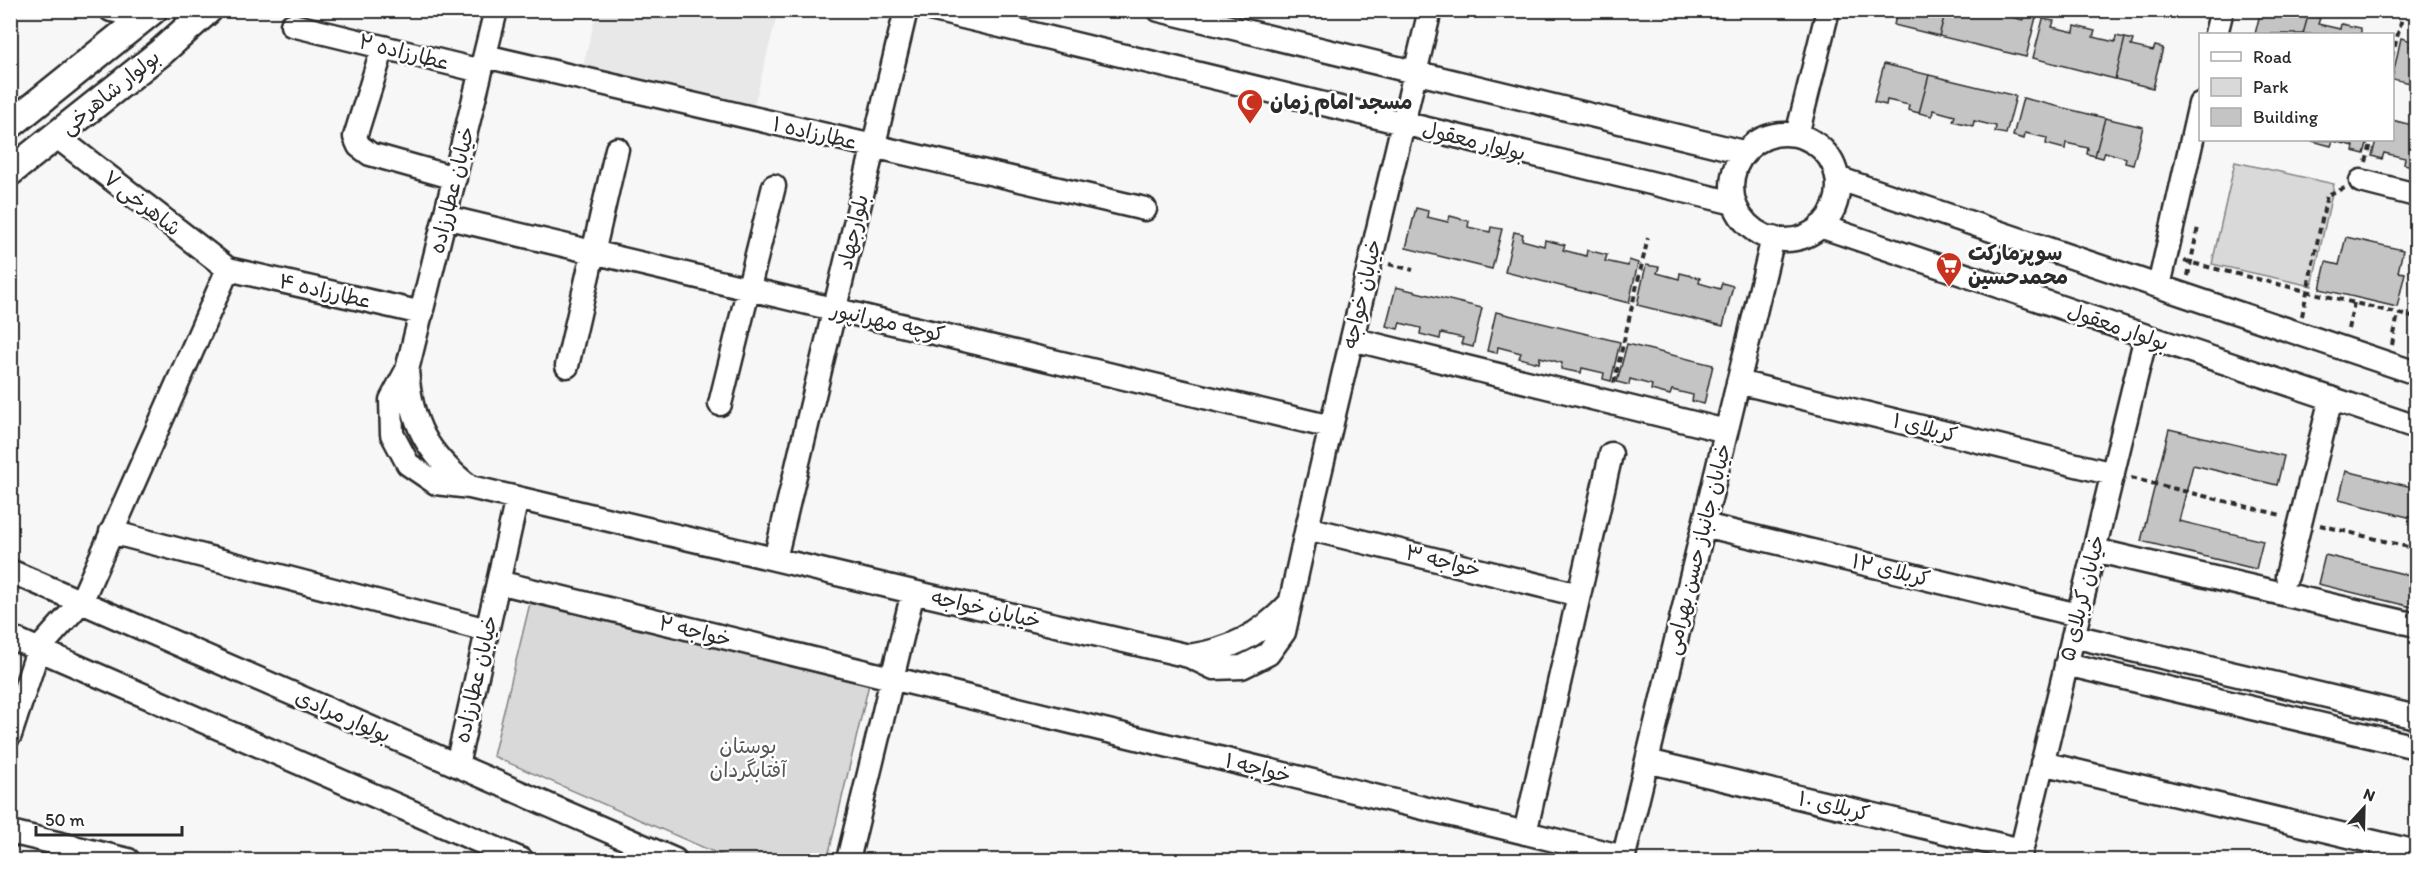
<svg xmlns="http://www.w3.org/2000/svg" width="2427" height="871" font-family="Itim,'Playpen Sans Arabic',sans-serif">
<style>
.built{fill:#e8e8e8}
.green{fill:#d9d9d9;stroke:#828282;stroke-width:1.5}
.building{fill:#c4c4c4;stroke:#2b2b2b;stroke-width:1.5}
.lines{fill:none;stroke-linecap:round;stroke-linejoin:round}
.minor-casing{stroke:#2b2b2b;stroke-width:27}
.major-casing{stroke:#2b2b2b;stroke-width:32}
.path{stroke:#2b2b2b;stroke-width:4;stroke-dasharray:6 4.5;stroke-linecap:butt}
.minor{stroke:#fff;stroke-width:22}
.major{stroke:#fff;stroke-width:27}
.labels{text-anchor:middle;stroke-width:5;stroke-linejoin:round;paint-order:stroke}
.street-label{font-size:21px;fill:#2b2b2b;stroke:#fff}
.poi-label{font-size:21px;font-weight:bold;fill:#2b2b2b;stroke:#fff;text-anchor:start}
.park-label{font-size:21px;fill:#565656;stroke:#fff}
</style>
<rect width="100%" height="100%" fill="#f7f7f7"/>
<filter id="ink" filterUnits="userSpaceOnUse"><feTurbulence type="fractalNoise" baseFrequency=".0167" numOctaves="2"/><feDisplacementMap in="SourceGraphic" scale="12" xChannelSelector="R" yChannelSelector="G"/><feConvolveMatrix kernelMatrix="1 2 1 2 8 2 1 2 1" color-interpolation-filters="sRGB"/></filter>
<g filter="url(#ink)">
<!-- built -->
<path class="built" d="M597,11H778L753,110L582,70Z"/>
<!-- green -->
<path class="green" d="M2235,162L2334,184L2312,286L2212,264Z
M530,603L869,684L828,857L819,860H732L493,756Z"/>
<!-- building -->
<path class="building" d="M1897,10H1946L1939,36L1894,25Z
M1946,10H2002L2001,14L2023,20L2024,14L2036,17L2026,57L1939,36Z
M2261,10H2273L2272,13L2294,18L2296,13L2308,16L2303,34H2255Z
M2308,16L2320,18L2318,24L2340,29L2341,24L2361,28V34H2303Z
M2043,19L2054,21L2052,27L2074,32L2075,26L2095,31L2093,37L2115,42L2116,36L2125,38L2115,79L2033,58Z
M2125,38L2133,40L2131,46L2153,51L2155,46L2163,48L2153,88L2115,79Z
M2401,38L2412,41L2410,47L2416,48V84L2392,79Z
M1884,64L1929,75L1919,113L1908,110L1909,105L1887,100L1886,105L1874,102Z
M1929,75L2016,96L2006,134L1995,132L1996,126L1974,121L1973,126L1953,121L1955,116L1933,110L1932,116L1919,113Z
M2023,98L2105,118L2095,156L2087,154L2088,148L2066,143L2065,149L2046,144L2047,138L2025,133L2024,139L2013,136Z
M2105,118L2143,127L2133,165L2125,163L2126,158L2105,152L2103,158L2095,156Z
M2392,120L2416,126V167L2404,164L2405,158L2384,153L2382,159L2372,156L2376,140H2392Z
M2312,140H2368L2364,154L2353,151L2354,146L2333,141L2331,146L2312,141Z
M1416,208L1428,211L1427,217L1448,222L1450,216L1469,221L1468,227L1490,232L1491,227L1502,229L1492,269L1406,248Z
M1514,232L1523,234L1522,240L1544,246L1545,240L1565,245L1563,250L1586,256L1587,250L1607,255L1605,261L1628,266L1629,260L1638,263L1629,303L1505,272Z
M2346,237L2403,250L2398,272L2405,273L2397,307L2320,289L2326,262L2339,265Z
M1646,265L1659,267L1657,273L1679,279L1680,273L1700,278L1699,283L1720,289L1722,283L1733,286L1723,326L1637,305Z
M1396,287L1482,308L1473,347L1461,344L1463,338L1441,333L1440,339L1420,334L1421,328L1400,323L1398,329L1386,326Z
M1496,312L1620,342L1611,381L1603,379L1604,373L1582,368L1581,373L1561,369L1562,363L1540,357L1539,363L1519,358L1521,353L1498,347L1497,353L1487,351Z
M1627,344L1713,365L1704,404L1692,401L1693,395L1672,390L1670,395L1651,390L1652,385L1630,379L1629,385L1617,382Z
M2169,429L2284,456L2277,485L2193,465L2179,521L2263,541L2256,569L2141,541Z
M2346,471L2416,488V519L2339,500Z
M2416,540V608L2318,584L2325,555L2408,575Z"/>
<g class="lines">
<!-- minor casing -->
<g class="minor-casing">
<path id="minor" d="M111,10L146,17
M934,10L1734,203
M1159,10L1743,152
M292,25L481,71
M2216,34L2222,10
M383,47L355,137L359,146L370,154L455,178
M485,56L1145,209
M1732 187a53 53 0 1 1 106 0a53 53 0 1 1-106 0Z
M1797,135L1828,10
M56,136L228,269L422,313
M1837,178L2416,373
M2361,181L2416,195
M445,217L1331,427
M1820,226L2416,427
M2159,286L2200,104
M1352,339L1726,431
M567,366L617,149
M407,370C411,424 427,454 470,487
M1738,382L2113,474
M720,404L774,186
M517,498L913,592
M1704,525L2078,615
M1307,528L1579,595
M111,532L487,630
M2094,550L2416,625
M775,559L906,10
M10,571L675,860
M2287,576L2331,398
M498,582L1624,857
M2073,636L2416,717
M10,637L522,860
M1189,656C1230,650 1260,635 1289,604
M2066,664L2416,747
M10,735L38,650L81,602L228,269
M1647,761L2021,850
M2042,763L2416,852
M457,765L517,498L470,487L436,483L408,464L392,434L391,400L407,370L496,10
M10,832L128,860
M1525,833L1611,454
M848,860L913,592L1189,656L1214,668L1242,667L1268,654L1284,632L1307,528L1430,10
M1623,860L1773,238
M2019,860L2146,336"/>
</g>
<!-- major casing -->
<g class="major-casing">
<path id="major" d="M10,125L153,10
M10,172L160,53L208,10"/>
</g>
<!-- path -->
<path class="path" d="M2392,57L2404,10
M2366,162L2372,140
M2184,261L2416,318
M1389,264L1413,270
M2188,276L2198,227
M2302,316L2327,195L2345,188
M2348,329L2354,303
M2392,345L2398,314
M1614,383L1648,238
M2131,478L2281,515
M2320,525L2416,549"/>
<!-- minor -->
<use href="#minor" class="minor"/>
<!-- major -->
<use href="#major" class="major"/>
</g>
</g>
<!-- icons -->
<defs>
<g id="mosque-pin" transform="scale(1.35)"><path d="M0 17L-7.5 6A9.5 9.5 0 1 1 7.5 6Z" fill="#c8321e" stroke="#fff"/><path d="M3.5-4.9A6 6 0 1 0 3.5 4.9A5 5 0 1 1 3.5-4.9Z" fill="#fff"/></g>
<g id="supermarket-pin" transform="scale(1.35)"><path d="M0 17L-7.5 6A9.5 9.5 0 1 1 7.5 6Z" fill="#c8321e" stroke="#fff"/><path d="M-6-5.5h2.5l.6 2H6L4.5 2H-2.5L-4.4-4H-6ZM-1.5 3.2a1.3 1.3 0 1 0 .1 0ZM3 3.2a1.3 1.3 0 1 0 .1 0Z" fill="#fff"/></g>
</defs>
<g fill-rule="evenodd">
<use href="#mosque-pin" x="1250" y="102"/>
<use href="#supermarket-pin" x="1949" y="265"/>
</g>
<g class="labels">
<!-- street labels -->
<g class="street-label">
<text transform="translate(404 52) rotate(14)" y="7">عطارزاده ۲</text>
<text transform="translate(110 92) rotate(-39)" y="7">بولوار شاهرخی</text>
<text transform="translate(815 133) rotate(13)" y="7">عطارزاده ۱</text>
<text transform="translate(1474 141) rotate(14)" y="7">بولوار معقول</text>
<text transform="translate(452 190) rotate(-76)" y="7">خیابان عطارزاده</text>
<text transform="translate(142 203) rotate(38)" y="7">شاهرخی ۷</text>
<text transform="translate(853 232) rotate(-77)" y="7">بلوارجهاد</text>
<text transform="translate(325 291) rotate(13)" y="7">عطارزاده ۴</text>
<text transform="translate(1362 294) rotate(-77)" y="7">خیابان خواجه</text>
<text transform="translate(888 322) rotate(13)" y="7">کوچه مهرانپور</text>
<text transform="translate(2118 327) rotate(19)" y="7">بولوار معقول</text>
<text transform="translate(1925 428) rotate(14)" y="7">کربلای ۱</text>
<text transform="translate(1698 549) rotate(-76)" y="7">خیابان جانباز حسن بهرامی</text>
<text transform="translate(1443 561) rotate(14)" y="7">خواجه ۳</text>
<text transform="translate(1891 570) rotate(14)" y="7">کربلای ۱۲</text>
<text transform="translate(2082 598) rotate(-76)" y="7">خیابان کربلای ۵</text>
<text transform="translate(986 609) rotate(13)" y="7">خیابان خواجه</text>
<text transform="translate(695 631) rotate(14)" y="7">خواجه ۲</text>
<text transform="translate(476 679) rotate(-77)" y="7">خیابان عطارزاده</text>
<text transform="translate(343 716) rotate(24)" y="7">بولوار مرادی</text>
<text transform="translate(1258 768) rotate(14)" y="7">خواجه ۱</text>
<text transform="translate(1834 806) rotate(13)" y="7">کربلای ۱۰</text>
</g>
<!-- poi labels -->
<g class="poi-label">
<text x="1270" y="109">مسجد امام زمان</text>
<text x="1968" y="260">سوپرمارکت<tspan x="1968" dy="24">محمدحسین</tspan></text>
</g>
<!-- park labels -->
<g class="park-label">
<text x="748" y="753">بوستان<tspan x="748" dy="24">آفتابگردان</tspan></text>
</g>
</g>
<!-- margin -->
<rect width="2427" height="871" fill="none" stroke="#fff" stroke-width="36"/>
<rect x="18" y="18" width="2391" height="835" fill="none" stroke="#2b2b2b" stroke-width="2" filter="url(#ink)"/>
<!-- legend -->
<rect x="2199" y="33" width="195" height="108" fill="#ffffff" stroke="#aaaaaa" stroke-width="1.5"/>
<rect x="2211" y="52" width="30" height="9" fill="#ffffff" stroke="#aaaaaa" stroke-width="1.5"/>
<text x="2253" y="63" font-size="18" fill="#2b2b2b">Road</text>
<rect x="2211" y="78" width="30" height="18" fill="#d9d9d9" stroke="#aaaaaa" stroke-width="1.5"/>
<text x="2253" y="93" font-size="18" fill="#2b2b2b">Park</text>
<rect x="2211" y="108" width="30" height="18" fill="#c4c4c4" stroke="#aaaaaa" stroke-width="1.5"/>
<text x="2253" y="123" font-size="18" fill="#2b2b2b">Building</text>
<!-- north arrow -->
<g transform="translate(2364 808) rotate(22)" stroke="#ffffff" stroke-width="4.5" paint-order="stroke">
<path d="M0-4.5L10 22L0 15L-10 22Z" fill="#2b2b2b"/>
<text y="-9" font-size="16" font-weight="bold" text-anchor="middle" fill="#2b2b2b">N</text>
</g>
<!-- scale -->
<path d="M36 826v9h146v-9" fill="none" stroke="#2b2b2b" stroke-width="3"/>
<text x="45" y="826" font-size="18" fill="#2b2b2b" stroke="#ffffff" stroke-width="4.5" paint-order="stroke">50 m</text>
</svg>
